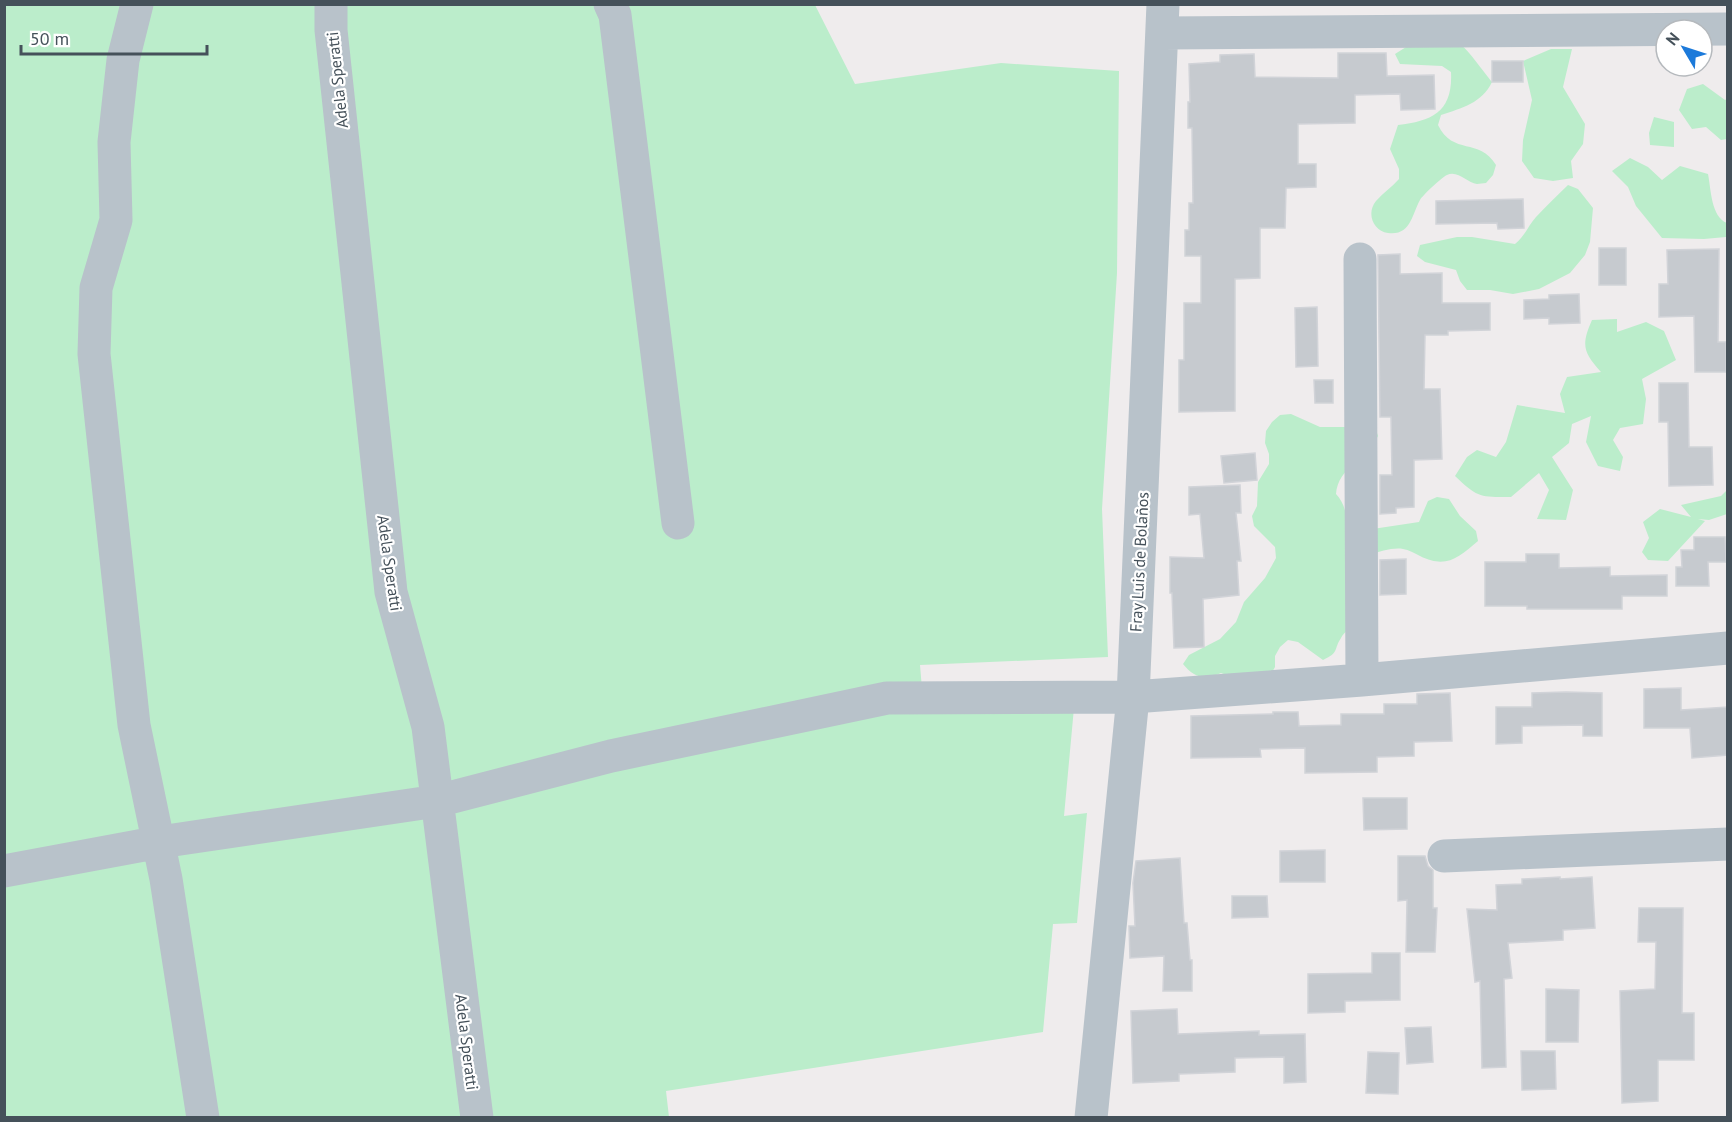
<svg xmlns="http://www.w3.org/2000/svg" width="1732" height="1122" font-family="'PT Sans',sans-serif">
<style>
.green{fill:#bbedcb}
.building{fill:#c6cacf;stroke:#d1d3d8;stroke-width:1.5}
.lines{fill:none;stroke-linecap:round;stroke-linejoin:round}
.minor{stroke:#b8c2ca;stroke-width:33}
.labels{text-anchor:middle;stroke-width:4.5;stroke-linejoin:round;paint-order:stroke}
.street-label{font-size:16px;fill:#45515a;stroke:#fff}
</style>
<rect width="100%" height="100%" fill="#efeced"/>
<!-- green -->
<path class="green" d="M5,5H815L855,84L1001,63L1119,71L1117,273L1102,509L1108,657L920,665L923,701L1076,686L1064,816L1087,813L1077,923L1053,924L1043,1032L666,1091L669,1117L5,1118Z
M1414,42C1427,42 1445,39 1458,43C1465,45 1485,74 1492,82C1482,103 1462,108 1441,115L1438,125C1453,156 1479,137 1496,165L1493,175L1486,183C1483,183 1480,184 1477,184C1467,183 1458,170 1447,175C1442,177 1422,196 1420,200C1412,214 1411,236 1388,233C1373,231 1366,213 1376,201C1383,193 1392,187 1399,179V169L1390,149L1398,125C1433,121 1453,111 1451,72L1442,66L1400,64L1395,54Z
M1551,49H1572L1563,87L1585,124L1583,144L1571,161L1573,178L1553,181L1534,178L1522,161L1523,140L1532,100L1523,61Z
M1703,84L1725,100L1727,99V139L1721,140L1706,127L1692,129L1679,110L1687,89Z
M1654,117L1674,122V147L1650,145L1649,133Z
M1630,158L1648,167L1662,180L1680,166L1708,174C1711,189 1711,217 1727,223L1726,237L1704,239L1662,238L1636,206L1628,187L1612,171Z
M1568,185L1578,189L1593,208L1590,242L1585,255L1570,273L1539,289L1513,294L1490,290H1467L1460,281L1456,270L1425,262L1417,256L1420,245L1457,237H1472L1515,244C1525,236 1528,226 1536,217C1546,206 1557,196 1568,185Z
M1617,319V332L1646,322L1664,331L1676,360L1642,379L1646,399L1643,424L1620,428L1613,440L1623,457L1620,471L1598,466L1586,442L1591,416L1572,424L1569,443L1552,457L1573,490L1566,520L1537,519L1549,490L1539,473L1511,497C1480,497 1478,498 1455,476L1467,457L1477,450L1496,457L1506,442L1517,405L1565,413L1560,394L1567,377L1601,372C1583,352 1581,345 1592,320Z
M1291,414L1320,427H1375L1378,436C1367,459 1338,467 1336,494C1356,515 1343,554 1346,581C1347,595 1352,610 1356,623C1351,628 1344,632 1341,638C1333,650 1340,652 1323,660L1298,642L1288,640L1280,647L1275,656V667L1270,676L1252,684L1221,673C1205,680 1194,678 1183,664L1189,655L1220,639L1236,622L1244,602L1265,578L1276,558L1275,547L1254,526L1252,516L1257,506L1258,482L1269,464V454L1265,443L1266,431L1272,422L1280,415Z
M1727,490V514L1709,520L1698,519L1705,521L1668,561L1648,560L1642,552L1649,538L1643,522L1660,509L1691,517L1681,505L1721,496Z
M1437,497L1449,499L1460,516L1476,531L1478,541C1458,558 1446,569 1420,556C1414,553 1409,550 1403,549C1393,547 1380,552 1370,554L1366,530L1419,522L1428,501Z"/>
<!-- building -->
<path class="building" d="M1338,53H1386L1387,76L1434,75L1435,109L1401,110L1400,94L1355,95V123L1298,124V164H1316V187L1286,188L1285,228H1260V278L1235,279V411L1179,412V360H1184V303H1201V256H1185V230H1189V203H1193L1192,128H1188V102H1190L1189,64L1220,62V55L1254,54L1255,77L1338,78Z
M1492,61H1523V82H1492Z
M1523,199L1524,228L1498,229L1497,223L1436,224V201Z
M1599,248H1626V285H1599Z
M1719,249L1718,342H1726V372H1695L1694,316L1659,317V284H1668L1667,250Z
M1400,254V274L1442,273V303H1490V330L1448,331V335H1425L1424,389H1440L1442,459L1414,460V507L1396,508V513L1380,514V475H1392L1391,417H1380L1378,255Z
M1579,294L1580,323L1549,324V318L1524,319V300L1549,299V295Z
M1317,307L1318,366L1296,367L1295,308Z
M1314,380H1333V403H1315Z
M1659,383H1688L1689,447H1712L1713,485L1669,486L1668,422H1659Z
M1255,453L1257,480L1224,483L1221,456Z
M1240,485L1241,513H1236L1241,561H1237L1239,595L1203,599L1204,647L1174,648L1172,593H1170V557L1204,558L1200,514L1189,515V487Z
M1694,537H1725L1726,562H1708L1709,586H1676V567H1682L1681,550H1694Z
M1526,554H1559V568L1610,567V576L1667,575V596H1622V609H1527V606H1485V562H1526Z
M1406,559V594L1380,595V560Z
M1681,688V710L1728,707V755L1692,758L1690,728H1644V689Z
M1566,692L1602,693V736H1583V725L1522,726V743L1496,744V707H1532V693Z
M1450,693L1452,741L1414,742V756L1377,757V772L1305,773V748L1260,749L1261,757L1191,758V716L1273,714V712H1298L1299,726L1341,725V714H1384V704H1417V694Z
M1363,798H1407V829L1364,830Z
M1325,850V882H1280V851Z
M1398,856H1425L1428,866L1433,870V908H1437L1435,952H1406L1407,900L1398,901Z
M1180,858L1184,923H1187L1190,960H1192V991H1163L1164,956L1130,958L1129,926H1135L1133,883L1136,861Z
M1560,877V879L1592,877L1595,928L1563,930V940L1508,943L1512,978L1504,979L1506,1067L1482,1068L1480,981L1475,982L1467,909L1497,910L1496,885L1522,884V879Z
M1232,896H1267L1268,917L1232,918Z
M1639,908H1683L1682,1013H1694V1060H1658V1101L1622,1103L1620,991L1655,989L1656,942H1638Z
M1372,953H1400V1000L1345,1001V1012L1308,1013V974L1372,973Z
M1546,989L1579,990L1578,1042H1546Z
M1177,1009L1178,1034L1259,1031V1035L1305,1034L1306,1082L1284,1083V1057L1235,1058V1072L1179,1074V1081L1133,1083L1131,1011Z
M1431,1027L1433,1062L1407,1064L1405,1028Z
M1521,1051H1555L1556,1089L1522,1090Z
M1368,1052L1399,1053L1398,1094L1366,1093Z"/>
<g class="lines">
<!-- minor -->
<path class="minor" d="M137,4L123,60L114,142L116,220L96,288L94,354L134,725L166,879L203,1118
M331,4V30L391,592L428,727L477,1118
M610,4L615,15L678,523
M1163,33L1728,29
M1360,259L1362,680
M1444,856L1728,844
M4,871L160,842L437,801L611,756L887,698L1133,697L1362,680L1728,648
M1091,1118L1133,697L1163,4"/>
</g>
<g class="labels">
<!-- street labels -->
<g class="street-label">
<text transform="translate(337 80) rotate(-96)" y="6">Adela Speratti</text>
<text transform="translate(1139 562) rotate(-87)" y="6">Fray Luis de Bolaños</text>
<text transform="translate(390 563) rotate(82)" y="6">Adela Speratti</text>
<text transform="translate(467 1042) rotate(83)" y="6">Adela Speratti</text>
</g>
</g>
<!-- border -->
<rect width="1732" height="1122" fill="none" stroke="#45515a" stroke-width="12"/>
<!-- north arrow -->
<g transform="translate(1684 48) rotate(309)"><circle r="28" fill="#ffffff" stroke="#b5b9bd" stroke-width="1.5"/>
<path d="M0-4.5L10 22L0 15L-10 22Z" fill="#1c7ada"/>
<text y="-9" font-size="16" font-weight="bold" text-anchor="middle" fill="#45515a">N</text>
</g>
<!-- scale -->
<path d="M21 45v9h186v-9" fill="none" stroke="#45515a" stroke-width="3"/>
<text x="30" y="45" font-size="18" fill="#45515a" stroke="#ffffff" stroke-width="4.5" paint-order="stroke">50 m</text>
</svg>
